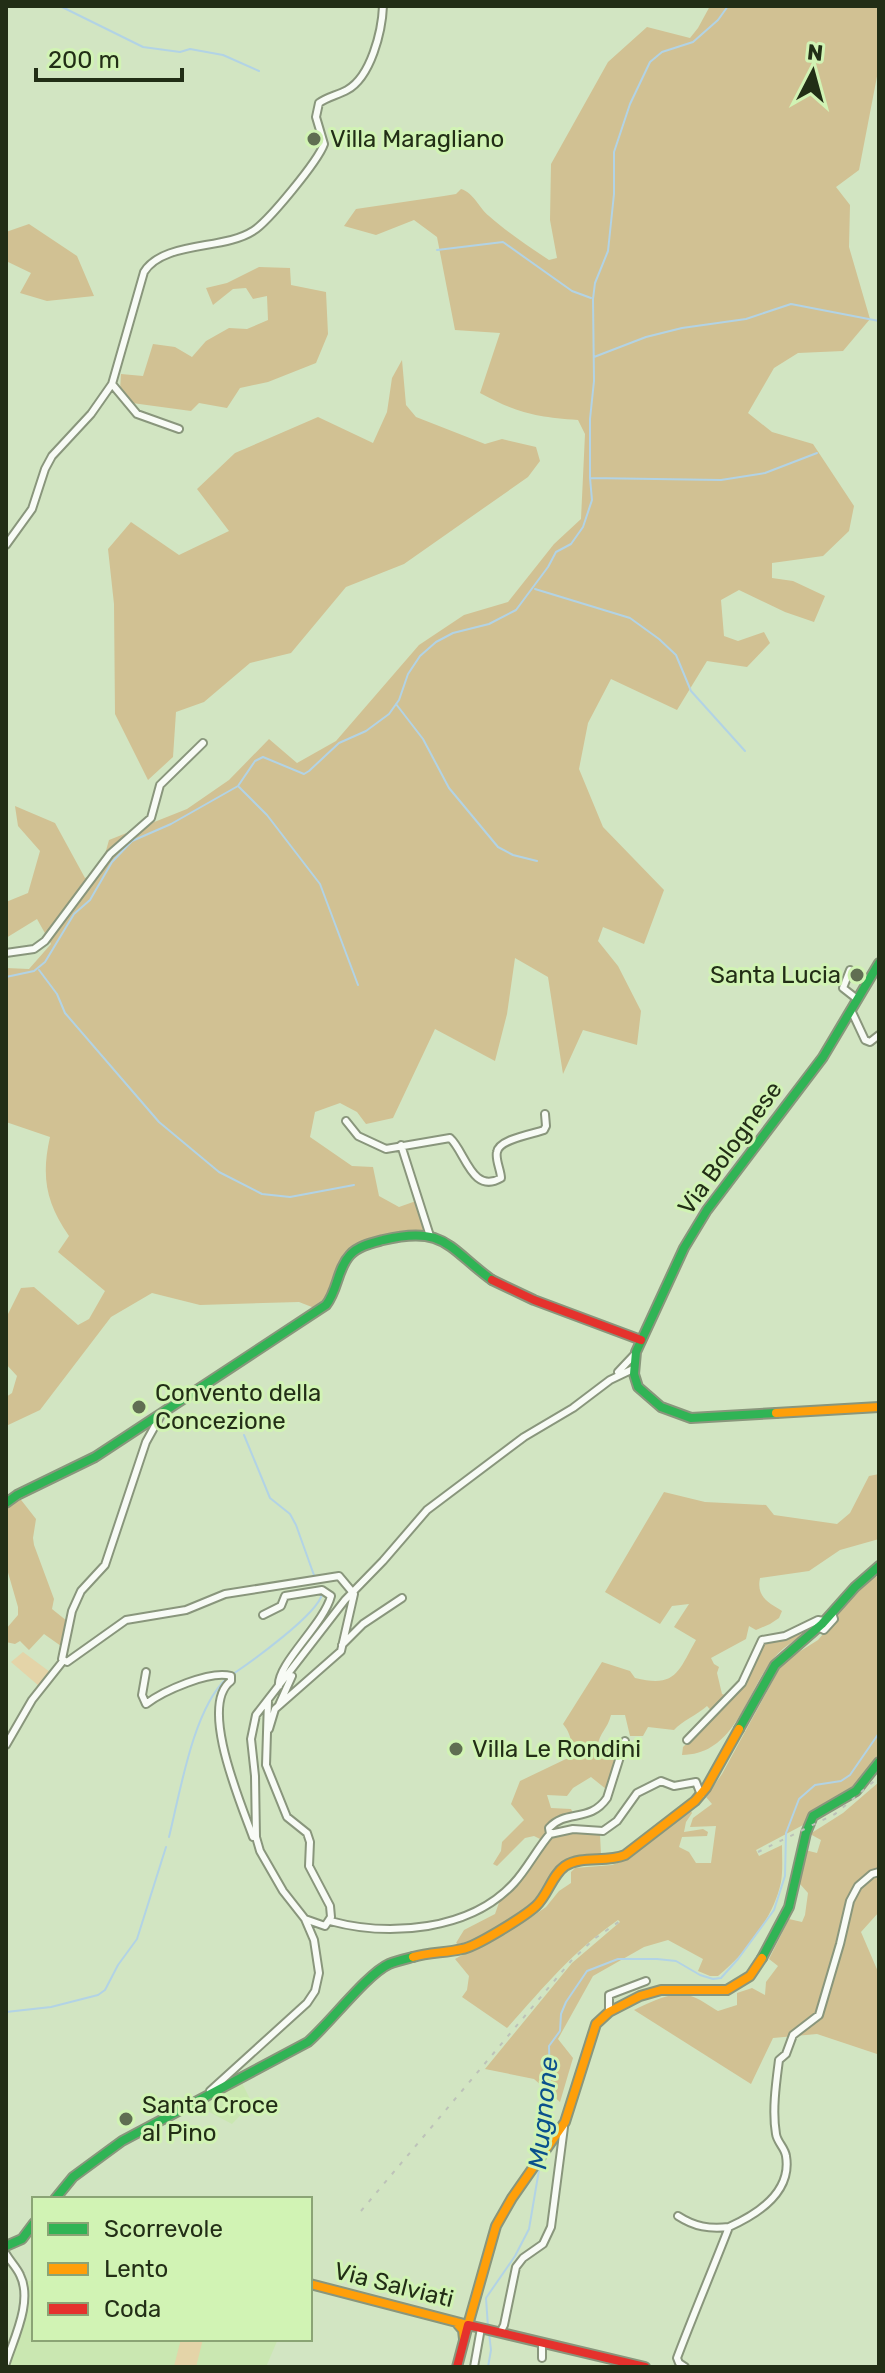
<svg xmlns="http://www.w3.org/2000/svg" width="885" height="2373" font-family="Rubik,sans-serif">
<style>
.built{fill:#cae7b1}
.green{fill:#e4d4a8}
.forest{fill:#d1c193}
.lines{fill:none;stroke-linecap:round;stroke-linejoin:round}
.stream{stroke:#b2d3e5;stroke-width:2}
.street-casing{stroke:#89967c;stroke-width:10}
.fast-casing{stroke:#89967c;stroke-width:12}
.slow-casing{stroke:#89967c;stroke-width:12}
.jam-casing{stroke:#89967c;stroke-width:12}
.street{stroke:#f8fbf6;stroke-width:6}
.fast{stroke:#30b455;stroke-width:8}
.slow{stroke:#ff9f0a;stroke-width:8}
.jam{stroke:#e5322d;stroke-width:8}
.rail{stroke:#bdc2b9;stroke-width:2;stroke-dasharray:4 8;stroke-linecap:butt}
.poi-dot{fill:#606e52;stroke:#d1f3b4;stroke-width:3}
.labels{text-anchor:middle;stroke-width:6;stroke-linejoin:round;paint-order:stroke}
.poi-label{font-size:24px;fill:#222e16;stroke:#d1f3b4;text-anchor:start}
.street-label{font-size:24px;fill:#222e16;stroke:#d1f3b4}
.water-label{font-size:26px;font-style:italic;fill:#0a518d;stroke:#d1f3b4}
</style>
<rect width="100%" height="100%" fill="#d2e5c2"/>
<!-- built -->
<path class="built" d="M242,2083L252,2103L232,2124L196,2105Z
M34,2280V2339H278L266,2367H7L25,2282Z"/>
<!-- green -->
<path class="green" d="M23,1652L50,1672L39,1686L11,1662Z
M181,2339H203L196,2367L174,2366Z"/>
<!-- forest -->
<path class="forest" d="M710,6H879V66L859,170L836,187L850,205L849,247L870,319L843,351L798,353L774,368L748,413L772,432L813,444L854,506L849,531L823,556L772,563V578L793,581L825,596L814,622L785,612L739,590L721,600L724,636L738,641L764,632L770,643L747,667L707,661L677,710L611,679L588,723L579,769L603,827L664,890L644,944L603,927L598,941L618,966L641,1011L637,1045L583,1030L563,1074L548,977L515,958L507,1014L495,1061L435,1029L393,1118L366,1124L357,1112L340,1103L315,1112L310,1137L352,1166L373,1167L379,1196L399,1207L416,1201L427,1233L395,1234L346,1253L330,1291L317,1309L299,1302L200,1305L152,1293L111,1317L40,1410L6,1426V1397L12,1393L17,1376L6,1364V1318L21,1288L34,1287L78,1325L89,1319L105,1291L58,1252L69,1236C46,1203 41,1177 50,1137L6,1122V968L29,969L51,944L37,919L6,938V902L28,893L40,851L18,826L15,806L55,823L85,878L100,872L109,840L187,809L229,780L269,739L297,763L336,741L419,645L464,615L508,602L554,544L581,519L585,434L578,420C536,417 517,413 480,393L500,333L455,330L437,237L414,220L376,235L344,226L356,209L444,196L456,194L461,189C474,193 479,208 489,216C508,233 528,246 549,260L557,258L550,220L551,164L608,62L647,27L690,38L698,28Z
M29,224L77,256L94,296L47,301L20,293L31,273L6,261V232Z
M259,267L290,268L291,285L326,292L328,334L316,363L268,382L240,388L227,408L199,403L191,411L132,403L120,390L121,374L143,376L153,344L175,347L192,357L206,341L229,328L247,329L268,320L267,296L253,299L246,288L233,289L213,305L206,288L227,283Z
M402,360L406,405L416,417L485,444L502,439L536,447L540,461L528,477L404,564L346,587L291,653L250,663L204,702L176,712L173,757L148,780L115,714L114,604L108,549L131,522L179,555L229,531L197,489L235,453L318,417L373,443L387,412L392,378Z
M879,1474V1539L840,1550L809,1571L760,1578C756,1597 769,1603 782,1611L779,1618L770,1624L756,1630L749,1626L746,1639L711,1658L714,1664L719,1667L717,1673L722,1694L728,1696L745,1682L763,1641L800,1633L817,1623C804,1637 786,1643 773,1659C746,1693 735,1755 682,1755L683,1747L716,1716L707,1706C697,1715 682,1721 674,1730L648,1727L643,1736H630L625,1715H611C608,1728 599,1734 598,1745L618,1751L606,1789L591,1777L573,1788L567,1796L547,1795L551,1808L571,1809L573,1813L552,1820L542,1840L534,1836L525,1838L497,1866L493,1864L501,1851L502,1842L524,1820L511,1804L520,1781L568,1758C574,1745 571,1734 563,1724L602,1662L630,1671L635,1678C676,1688 678,1672 696,1640L674,1627L689,1604L672,1606L660,1624L605,1592L664,1492L705,1502L766,1505L774,1515L837,1524L850,1513L869,1476Z
M18,1496L36,1519L33,1538L34,1545L54,1599L52,1609L67,1621L61,1646L44,1634L29,1650L20,1641L15,1644L6,1642V1629L18,1615V1607L7,1569L6,1507Z
M874,1575L879,1578V1753L857,1784L813,1811L805,1824L756,1850L759,1856L782,1845C782,1857 783,1870 781,1882C774,1917 745,1954 718,1976H710L698,1971L703,1959L668,1940L644,1947L593,1976L558,2039L573,2058L560,2102L534,2079L485,2069L572,1963L620,1922L618,1920C572,1952 545,1986 507,2028L462,1997L467,1990L469,1976L455,1959L533,1916L546,1907L559,1891L571,1883V1872L575,1868L612,1865L623,1861L690,1809L692,1813L686,1822L684,1832L703,1829L708,1832L707,1836L682,1837L679,1847L689,1852L696,1863H711L716,1826L690,1827L693,1818L712,1804L706,1797L722,1774L783,1662L818,1640L834,1621L837,1612Z
M879,1782V1912L861,1932L879,1974L877,2054L817,2034L773,2038L751,2084L634,2010C651,2002 676,1988 696,1998C703,2001 711,2007 718,2011L737,2005V1993L752,1988L765,1995L766,1982L778,1966L769,1959L789,1919L802,1922L805,1915L808,1893L800,1884L805,1850L817,1853L821,1840L810,1834L843,1813Z
M581,1833L600,1835L601,1854C546,1857 564,1879 531,1906C510,1922 483,1935 460,1946L456,1943L464,1930L495,1914L501,1897L548,1840L553,1836Z"/>
<g class="lines">
<!-- stream -->
<path class="stream" d="M60,6L143,47L180,52L190,49L223,55L259,71
M437,250L503,242L572,291L591,298
M594,357L646,337L682,328L746,319L791,304L879,321
M590,478L721,480L765,473L817,453
M535,589L630,618L659,639L676,655L691,691L745,751
M396,704L423,739L449,788L498,847L513,855L537,861
M239,787L267,815L320,884L358,985
M39,970L57,994L65,1013L159,1122L219,1172L262,1194L290,1197L354,1185
M6,977L34,971L45,962L74,914L90,900L112,862L132,841L171,824L238,786L255,761L263,757L304,774L309,771L339,743L366,731L389,714L399,700L408,674L420,656L436,642L453,633L489,624L516,610L548,567L556,552L571,544L583,527L592,500L590,478V419L594,381L593,299L595,283L608,251L614,194V152L630,104L650,62L662,52L693,42L718,20L728,6
M244,1435L270,1498L290,1514L296,1525L315,1578
M233,1674C252,1661 318,1614 322,1594
M169,1837C180,1793 193,1710 226,1679
M6,2012L51,2007L98,1995L105,1990L118,1965L137,1939L166,1847
M542,2149L550,2086L549,2046L560,2031L561,2014L566,2002L587,1971L618,1959H657L676,1961L700,1975L713,1979L721,1978L738,1959L774,1910L785,1876L786,1833L799,1799L815,1785L841,1781L850,1775L879,1733
M488,2327L486,2298L515,2256L529,2229L540,2164
M488,2367L491,2350L489,2333"/>
<!-- street casing -->
<g class="street-casing">
<path id="street" d="M112,384L137,414L179,429
M6,545L32,509L45,469L52,456L91,414L112,384L144,272C163,241 224,250 253,231C268,222 318,161 324,144L316,117L319,103C327,97 338,95 347,90C371,77 382,31 383,6
M6,953L34,949L45,941L110,854L151,818L160,785L203,743
M850,970L843,988L857,999
M851,1010L865,1040L870,1042L879,1035
M346,1121L358,1136L386,1149L450,1138C465,1151 472,1195 501,1178C501,1171 495,1159 497,1152C499,1139 533,1134 544,1130L546,1126L545,1114
M401,1145L430,1236
M618,1372L635,1354
M161,1415L146,1442L105,1565L81,1591L72,1611L62,1659L67,1662L126,1620L186,1610L225,1594L339,1576L354,1594L341,1651L275,1709L269,1729
M263,1615L281,1606L285,1596L322,1590L331,1596C324,1624 276,1665 279,1686
M818,1627L824,1630L834,1619L832,1613
M342,1645L363,1624L402,1598
M146,1672L142,1695L146,1704C163,1691 210,1670 231,1676V1681C198,1705 242,1806 253,1837
M268,1700L266,1765L287,1817L307,1833L310,1842L309,1866L330,1906L331,1917L325,1926L305,1919
M279,1705L292,1676
M687,1740L742,1683L762,1640L785,1636L818,1620L824,1621
M625,1741L607,1798C590,1823 566,1809 549,1828L550,1834L573,1829L603,1831L617,1821L637,1793L661,1781L674,1786L696,1782L701,1795
M6,1745L32,1700L63,1661
M330,1921C389,1937 470,1931 514,1883C527,1869 537,1849 550,1834
M609,2012V1995L646,1981
M210,2091L307,2003L315,1991L319,1973L314,1940L305,1919L283,1891L260,1851L256,1837L255,1776L251,1739L256,1715L345,1600L383,1561L427,1510L524,1437L573,1408L610,1380L633,1369
M678,2216C695,2227 709,2229 729,2227
M6,2254C10,2261 17,2268 20,2275C33,2301 14,2338 6,2363
M500,2333L504,2325L516,2267L523,2258L543,2244L551,2227L564,2127
M542,2343V2358
M474,2367L481,2328
M685,2367L679,2363L677,2358C694,2313 712,2271 729,2227C758,2214 792,2192 786,2156C785,2148 777,2142 776,2134C772,2111 776,2083 779,2060L786,2054L793,2035L819,2015L840,1944L850,1901L858,1886L872,1874L879,1872"/>
</g>
<!-- fast casing -->
<g class="fast-casing">
<path id="fast" d="M776,1413L691,1418L661,1407L638,1387L634,1374L636,1352L684,1248L707,1210L823,1057L879,963
M6,1503L17,1495L95,1457L326,1305C338,1290 337,1269 350,1255C358,1246 372,1243 383,1240C445,1225 448,1248 492,1280
M739,1729L775,1665L822,1624L855,1587L879,1566
M762,1958L789,1907L806,1833L813,1816L856,1791L879,1762
M55,2199L73,2177L122,2141L308,2042C330,2023 367,1974 389,1964C396,1961 405,1959 413,1957
M6,2246L22,2239L34,2223"/>
</g>
<!-- slow casing -->
<g class="slow-casing">
<path id="slow" d="M776,1413L879,1407
M413,1957C429,1952 446,1953 462,1949C476,1947 525,1916 536,1906C548,1895 552,1875 565,1866C582,1855 606,1863 625,1855L695,1801L706,1788L739,1729
M310,2284L468,2325L496,2226L512,2198L565,2122L596,2024L609,2012L640,1996L661,1990H727L750,1976L762,1958
M456,2322L463,2330L464,2339"/>
</g>
<!-- jam casing -->
<g class="jam-casing">
<path id="jam" d="M492,1280L534,1300L641,1340
M457,2367L468,2325L645,2367"/>
</g>
<!-- street -->
<use href="#street" class="street"/>
<!-- fast -->
<use href="#fast" class="fast"/>
<!-- slow -->
<use href="#slow" class="slow"/>
<!-- jam -->
<use href="#jam" class="jam"/>
<!-- rail -->
<path class="rail" d="M758,1852L835,1814L879,1777
M361,2211L571,1961L594,1939L620,1921"/>
</g>
<!-- markers -->
<g class="poi-dot">
<circle cx="314" cy="139" r="8"/>
<circle cx="857" cy="975" r="8"/>
<circle cx="139" cy="1407" r="8"/>
<circle cx="456" cy="1749" r="8"/>
<circle cx="126" cy="2119" r="8"/>
</g>
<g class="labels">
<!-- poi labels -->
<g class="poi-label">
<text x="330" y="147">Villa Maragliano</text>
<text x="841" y="983" text-anchor="end">Santa Lucia</text>
<text x="155" y="1401">Convento della<tspan x="155" dy="28">Concezione</tspan></text>
<text x="472" y="1757">Villa Le Rondini</text>
<text x="142" y="2113">Santa Croce<tspan x="142" dy="28">al Pino</tspan></text>
</g>
<!-- street labels -->
<g class="street-label">
<text transform="translate(730 1148) rotate(-54)" y="8">Via Bolognese</text>
<text transform="translate(394 2285) rotate(14)" y="8">Via Salviati</text>
</g>
<!-- water labels -->
<g class="water-label">
<text transform="translate(543 2113) rotate(-84)" y="9">Mugnone</text>
</g>
</g>
<!-- border -->
<rect width="885" height="2373" fill="none" stroke="#222e16" stroke-width="16"/>
<!-- legend -->
<rect x="32" y="2197" width="280" height="144" fill="#d1f3b4" stroke="#8ba475" stroke-width="2"/>
<rect x="48" y="2223" width="40" height="12" fill="#30b455" stroke="#8ba475" stroke-width="2"/>
<text x="104" y="2237" font-size="24" fill="#222e16">Scorrevole</text>
<rect x="48" y="2263" width="40" height="12" fill="#ff9f0a" stroke="#8ba475" stroke-width="2"/>
<text x="104" y="2277" font-size="24" fill="#222e16">Lento</text>
<rect x="48" y="2303" width="40" height="12" fill="#e5322d" stroke="#8ba475" stroke-width="2"/>
<text x="104" y="2317" font-size="24" fill="#222e16">Coda</text>
<!-- north arrow -->
<g transform="translate(813 72) rotate(6)" stroke="#d1f3b4" stroke-width="6" paint-order="stroke">
<path d="M0-6L14 30L0 20L-14 30Z" fill="#222e16"/>
<text y="-12" font-size="22" font-weight="bold" text-anchor="middle" fill="#222e16">N</text>
</g>
<!-- scale -->
<path d="M36 68v12h146v-12" fill="none" stroke="#222e16" stroke-width="4"/>
<text x="48" y="68" font-size="24" fill="#222e16" stroke="#d1f3b4" stroke-width="6" paint-order="stroke">200 m</text>
</svg>
